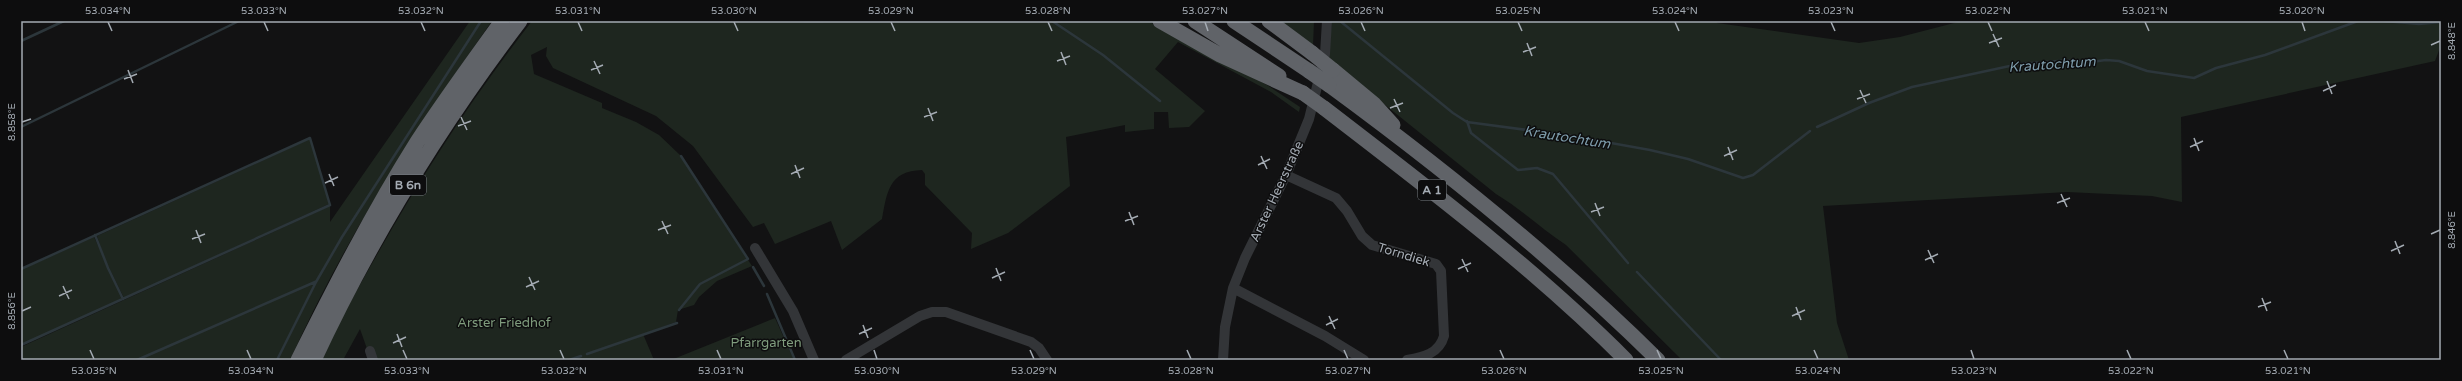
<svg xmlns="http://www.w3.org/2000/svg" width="2462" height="381" font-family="'Varela Round',sans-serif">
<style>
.green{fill:#1e261f}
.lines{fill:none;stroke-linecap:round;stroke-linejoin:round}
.stream{stroke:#2c363b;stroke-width:2.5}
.minor{stroke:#333538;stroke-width:10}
.highway{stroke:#606368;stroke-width:15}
.highway-bridge{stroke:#606368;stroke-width:15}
.ticks{fill:none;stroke:#a4abb3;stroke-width:1.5}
.labels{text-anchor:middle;stroke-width:3;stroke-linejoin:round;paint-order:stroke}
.shield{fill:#0d0d0e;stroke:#777c82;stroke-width:1}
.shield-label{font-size:12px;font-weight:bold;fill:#a4abb3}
.street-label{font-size:13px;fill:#a4abb3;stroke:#0d0d0e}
.park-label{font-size:13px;fill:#7f9c7d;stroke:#0d0d0e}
.water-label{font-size:14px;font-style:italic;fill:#7e9cab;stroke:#0d0d0e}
.neatline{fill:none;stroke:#a4abb3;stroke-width:1.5}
.ticks-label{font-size:10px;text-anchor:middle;fill:#a4abb3}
</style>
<rect width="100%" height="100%" fill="#121213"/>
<!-- green -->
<path class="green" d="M470,21H492C415,130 345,238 290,360H21V347L330,206V222Z
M532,21H1148L1267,85L1300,107L1299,112L1271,92L1178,42L1155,69L1205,111L1189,127L1169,128L1168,112H1154V129L1125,132V125L1066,137L1070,186L1008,233L971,249L972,233L925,185V174L922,170C889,171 887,192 882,219L842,250L831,221L775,244L764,223L753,227L693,146L656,116L553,68L546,56L547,47L531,55L534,74L602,103V108L636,122L659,135L680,155L752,266L717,281L699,297L694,305L678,310L676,322L643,334L654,360H371L360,329L343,360H322C338,323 358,288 378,253C424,172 475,94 532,21Z
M1281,21H1314L1313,46Z
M1332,21H1716L1717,23L1859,43L1900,37L1962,21H2441V45L2435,61L2181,117L2182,202L2152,196L2067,192L1823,206L1837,323L1849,360H1682L1566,245C1542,229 1521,209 1496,194L1328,59Z
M310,139L329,204L124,298L105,260L97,236Z
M94,237L123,298L21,345V270Z
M775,318L794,360H671Z"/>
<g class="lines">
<!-- stream -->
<path class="stream" d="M804,21H823
M1052,21L1103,55L1160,101
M1340,21L1453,113L1467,122L1572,136L1650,150L1688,159L1743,178L1753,175L1810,131
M2384,21L2419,24L2441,22
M21,41L64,21
M1467,121L1471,133L1518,170L1537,168L1553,174L1628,263
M21,127L239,21
M1817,127L1869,103L1912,87L2019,64L2072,60L2091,62L2106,60L2119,61L2147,71L2194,78L2216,68L2265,55L2358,21
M95,235L108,268L123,299
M753,267L764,286
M21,269L310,138L330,205
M1637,272L1721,360
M767,294L795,360
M679,310L700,284L748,259L681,156
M21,345L330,205
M587,354L677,323
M137,360L315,282
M277,360L316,282L342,237L481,21
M569,360L581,356"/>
<!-- minor -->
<path class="minor" d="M1286,175L1336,198L1347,211L1362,236L1372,245L1436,264L1441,271L1444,336C1439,354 1423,357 1407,360
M755,248L793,311L814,360
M1233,288L1325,336L1364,360
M370,351L373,360
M846,360L920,316L932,312H946L1031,342L1039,348L1047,360
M1223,360L1225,327L1233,288L1245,258L1286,175L1309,119L1325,54L1327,21"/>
<!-- highway -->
<path class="highway" d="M1160,21L1220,55L1303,93
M1195,21L1279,76
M1234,21L1309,71
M1269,21L1312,53
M1333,70L1374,104L1393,125
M1329,85C1445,170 1556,259 1658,360
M1324,108C1428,188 1533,267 1626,360
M298,360C335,286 373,212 417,142C444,101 473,61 502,21
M314,360C370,240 440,126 520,21"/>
<!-- highway-bridge -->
<path class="highway-bridge" d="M1312,53L1333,70
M1309,71L1329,85
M1303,93L1324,108"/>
</g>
<!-- ticks -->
<path class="ticks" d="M108,22L112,31M264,22L268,31M421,22L425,31M578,22L582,31M734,22L738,31M891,22L895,31M1048,22L1052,31M1205,22L1208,31M1361,22L1365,31M1518,22L1522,31M1675,22L1679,31M1831,22L1835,31M1988,22L1992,31M2145,22L2149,31M2302,22L2305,31M1993,34L1999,47M1527,43L1532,56M1989,43L2002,38M2431,45L2440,41M1061,52L1066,65M1523,52L1536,47M594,61L600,74M1057,61L1070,56M128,70L133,83M591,70L603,65M124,79L137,74M2327,81L2332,94M1860,90L1866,103M2323,91L2336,85M1394,99L1400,112M1857,99L1870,94M928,108L933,121M1390,108L1403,103M461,117L467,130M924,117L937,112M22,122L31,119M458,126L471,121M2194,138L2199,151M1728,147L1733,160M2190,147L2203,141M1261,156L1267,169M1724,156L1737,150M795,165L800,178M1258,165L1270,159M329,174L334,186M791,174L804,168M325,183L338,177M2061,194L2067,207M1595,203L1600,216M2057,203L2070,198M1129,212L1134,225M1591,212L1604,207M662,221L668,234M1125,221L1138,216M196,230L201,243M658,230L671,225M2431,234L2440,230M192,239L205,234M2395,241L2400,254M1928,250L1934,263M2391,251L2404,245M1462,259L1468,272M1925,260L1938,254M996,268L1001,281M1458,269L1471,263M529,277L535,290M992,278L1005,272M63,286L69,299M526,287L539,281M59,296L72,290M2262,298L2267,311M1796,307L1801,320M2258,307L2271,302M22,311L31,307M1329,316L1335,329M1792,316L1805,310M863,325L868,338M1326,325L1338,319M397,334L402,347M859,334L872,328M393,343L406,337M90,350L94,359M247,350L251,359M403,350L407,359M560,350L564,359M717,350L721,359M874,350L877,359M1030,350L1034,359M1187,350L1191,359M1344,350L1348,359M1500,350L1504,359M1657,350L1661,359M1814,350L1818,359M1971,350L1974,359M2127,350L2131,359M2284,350L2288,359"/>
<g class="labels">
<!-- shield labels -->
<g class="shield">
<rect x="390" y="175" width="36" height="20" rx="3"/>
<rect x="1418" y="180" width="28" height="20" rx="3"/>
</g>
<g class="shield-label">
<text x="408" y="189">B 6n</text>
<text x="1432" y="194">A 1</text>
</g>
<!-- street labels -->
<g class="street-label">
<text transform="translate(1276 191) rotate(-65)" y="5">Arster Heerstraße</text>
<text transform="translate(1404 254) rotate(17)" y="5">Torndiek</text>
</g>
<!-- park labels -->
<g class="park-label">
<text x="504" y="327">Arster Friedhof</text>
<text x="766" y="347">Pfarrgarten</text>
</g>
<!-- water labels -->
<g class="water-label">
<text transform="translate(2052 64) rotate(-4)" y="5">Krautochtum</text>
<text transform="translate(1567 137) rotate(9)" y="5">Krautochtum</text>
</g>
</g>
<!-- border -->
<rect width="2462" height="381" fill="none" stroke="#0d0d0e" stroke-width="44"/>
<rect x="22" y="22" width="2418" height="337" class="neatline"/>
<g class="ticks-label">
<text x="108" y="14">53.034°N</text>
<text x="264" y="14">53.033°N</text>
<text x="421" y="14">53.032°N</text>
<text x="578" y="14">53.031°N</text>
<text x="734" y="14">53.030°N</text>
<text x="891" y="14">53.029°N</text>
<text x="1048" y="14">53.028°N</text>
<text x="1205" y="14">53.027°N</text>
<text x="1361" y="14">53.026°N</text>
<text x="1518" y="14">53.025°N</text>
<text x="1675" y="14">53.024°N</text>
<text x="1831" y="14">53.023°N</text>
<text x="1988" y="14">53.022°N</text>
<text x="2145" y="14">53.021°N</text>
<text x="2302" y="14">53.020°N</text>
<text transform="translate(2451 41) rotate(-90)" y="4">8.848°E</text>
<text transform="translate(11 122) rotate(-90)" y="4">8.858°E</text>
<text transform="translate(2451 230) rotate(-90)" y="4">8.846°E</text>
<text transform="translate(11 311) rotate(-90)" y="4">8.856°E</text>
<text x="94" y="374">53.035°N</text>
<text x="251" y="374">53.034°N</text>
<text x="407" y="374">53.033°N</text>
<text x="564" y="374">53.032°N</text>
<text x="721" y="374">53.031°N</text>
<text x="877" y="374">53.030°N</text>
<text x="1034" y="374">53.029°N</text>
<text x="1191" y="374">53.028°N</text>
<text x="1348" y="374">53.027°N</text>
<text x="1504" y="374">53.026°N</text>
<text x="1661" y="374">53.025°N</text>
<text x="1818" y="374">53.024°N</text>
<text x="1974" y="374">53.023°N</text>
<text x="2131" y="374">53.022°N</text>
<text x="2288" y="374">53.021°N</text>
</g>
</svg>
